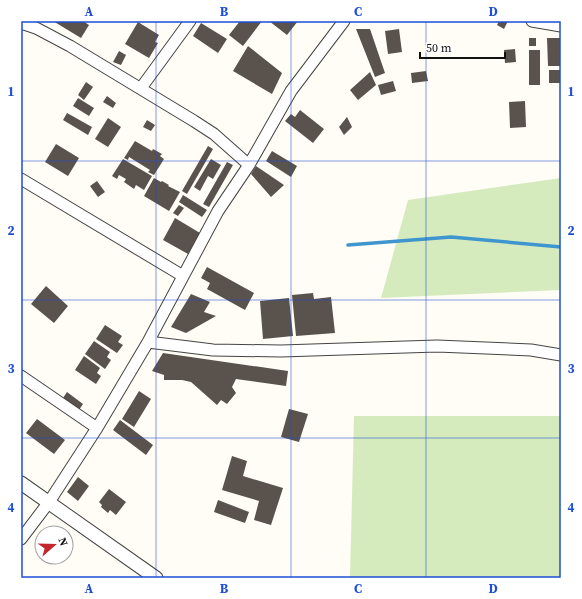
<svg xmlns="http://www.w3.org/2000/svg" width="582" height="599" font-family="'Source Serif 4',serif">
<style>
.green{fill:#d5ebbd}
.lines{fill:none;stroke-linecap:round;stroke-linejoin:round}
.stream{stroke:#3f96cf;stroke-width:3.5}
.building{fill:#5a524d}
.minor-casing{stroke:#444;stroke-width:13}
.tertiary-casing{stroke:#444;stroke-width:15}
.minor{stroke:#fff;stroke-width:11}
.tertiary{stroke:#fff;stroke-width:13}
.grid{fill:none;stroke:#1d4ed8;stroke-width:1;stroke-opacity:0.55}
.neatline{fill:none;stroke:#1d4ed8;stroke-width:1.5}
.grid-label{font-size:13px;text-anchor:middle;font-weight:bold;fill:#1d4ed8}
</style>
<rect width="100%" height="100%" fill="#fffdf5"/>
<!-- green -->
<path class="green" d="M561,178V290L381,298L408,200Z
M354,416H561V578H350Z"/>
<g class="lines">
<!-- stream -->
<path class="stream" d="M348,245L451,237L561,247"/>
</g>
<!-- building -->
<path class="building" d="M53,21H83L89,25L81,38Z
M240,21H262L243,46L229,35Z
M269,21H298L287,35Z
M499,21H508L504,29L497,25Z
M138,22L159,35L155,42L158,43L149,58L125,44Z
M201,23L227,39L218,53L193,36Z
M356,29H370L385,73L375,77Z
M399,29L402,52L388,54L385,31Z
M529,38H536V46H529Z
M547,38H561V66H548Z
M248,46L282,73L272,94L233,71Z
M515,49L516,62L505,63L504,50Z
M529,50H540V85H529Z
M119,51L126,55L121,65L113,62Z
M549,70H561V83H549Z
M426,71L428,81L412,83L411,73Z
M370,72L376,85L358,100L350,90Z
M393,81L396,91L381,95L378,85Z
M86,82L93,87L84,100L78,95Z
M107,96L116,103L113,108L103,102Z
M78,98L94,108L89,116L73,106Z
M525,101L526,127L510,128L509,102Z
M300,110L324,129L313,143L285,121L291,114L295,117Z
M67,113L92,127L88,135L63,120Z
M347,117L352,127L344,135L339,127Z
M108,118L121,127L108,147L95,139Z
M147,120L155,125L151,131L143,127Z
M135,141L152,151L153,149L162,154L160,156L164,159L154,175L148,172L150,170L129,157L128,160L124,158Z
M56,144L79,158L68,176L45,162Z
M208,146L213,149L187,194L182,191Z
M272,151L297,166L291,177L266,161Z
M123,159L152,176L144,190L136,185L134,189L124,182L126,179L119,175L117,179L112,176Z
M211,159L221,165L213,179L208,176L200,191L194,187Z
M227,162L233,165L209,207L203,204Z
M256,166L284,185L271,197L251,174Z
M154,178L161,182L162,181L169,185L168,186L180,192L169,211L144,196Z
M97,181L105,192L98,197L90,186Z
M183,195L207,210L202,217L179,202Z
M179,205L184,208L178,216L173,213Z
M175,218L200,233L188,254L163,240Z
M207,267L254,293L245,310L207,289L210,283L201,278Z
M46,286L68,306L54,323L31,304Z
M313,293L314,299L331,297L335,333L296,336L292,295Z
M191,294L210,302L204,312L216,316L186,333L171,327Z
M289,298L293,336L263,339L260,301Z
M105,325L122,336L118,342L123,345L117,353L96,339Z
M94,341L110,352L107,357L111,360L105,369L85,354Z
M163,353L288,371L286,386L236,379L232,387L236,393L227,404L221,400L217,405L191,382L182,380H164V375L152,371Z
M84,356L100,368L97,373L101,376L96,384L75,370Z
M139,391L151,399L134,427L122,419Z
M67,392L83,404L79,410L63,398Z
M289,409L308,414L299,442L281,437Z
M37,419L65,440L54,454L26,433Z
M120,420L153,445L146,455L113,430Z
M232,456L247,461L243,476L283,488L271,525L254,520L259,501L222,490Z
M78,477L89,486L78,501L67,492Z
M109,489L126,502L116,515L110,510L108,513L101,507L102,505L99,502Z
M218,500L249,512L245,523L214,512Z"/>
<g class="lines">
<!-- minor casing -->
<g class="minor-casing">
<path id="minor" d="M532,21L561,26
M21,23L36,28L70,46L194,121L214,134L249,165
M141,88L190,21
M21,179L183,276
M148,342L213,350L281,351L437,346L531,350L561,355
M21,376L97,428
M21,539L49,502L97,428L148,342L218,211L249,165L291,91L344,21"/>
</g>
<!-- tertiary casing -->
<g class="tertiary-casing">
<path id="tertiary" d="M21,483L156,578"/>
</g>
<!-- minor -->
<use href="#minor" class="minor"/>
<!-- tertiary -->
<use href="#tertiary" class="tertiary"/>
</g>
<!-- grid -->
<path class="grid" d="M156,21V578M291,21V578M426,21V578M21,161H561M21,300H561M21,438H561"/>
<!-- border -->
<rect width="582" height="599" fill="none" stroke="#ffffff" stroke-width="44"/>
<!-- north arrow -->
<g transform="translate(54 545) rotate(70)"><circle r="19" fill="#ffffff" stroke="#a0a0a0"/>
<path d="M0-3L7 15L0 10L-7 15Z" fill="#c4262e"/>
<text y="-6" font-size="11" font-weight="bold" text-anchor="middle" fill="#111111">N</text>
</g>
<!-- scale -->
<path d="M420 52v6h85v-6" fill="none" stroke="#111111" stroke-width="2"/>
<text x="426" y="52" font-size="12" fill="#111111" stroke="#ffffff" stroke-width="3" paint-order="stroke">50 m</text>
<rect x="22" y="22" width="538" height="555" class="neatline"/>
<g class="grid-label">
<text x="89" y="16">A</text>
<text x="224" y="16">B</text>
<text x="358" y="16">C</text>
<text x="493" y="16">D</text>
<text x="11" y="96">1</text>
<text x="571" y="96">1</text>
<text x="11" y="235">2</text>
<text x="571" y="235">2</text>
<text x="11" y="373">3</text>
<text x="571" y="373">3</text>
<text x="11" y="512">4</text>
<text x="571" y="512">4</text>
<text x="89" y="593">A</text>
<text x="224" y="593">B</text>
<text x="358" y="593">C</text>
<text x="493" y="593">D</text>
</g>
</svg>
